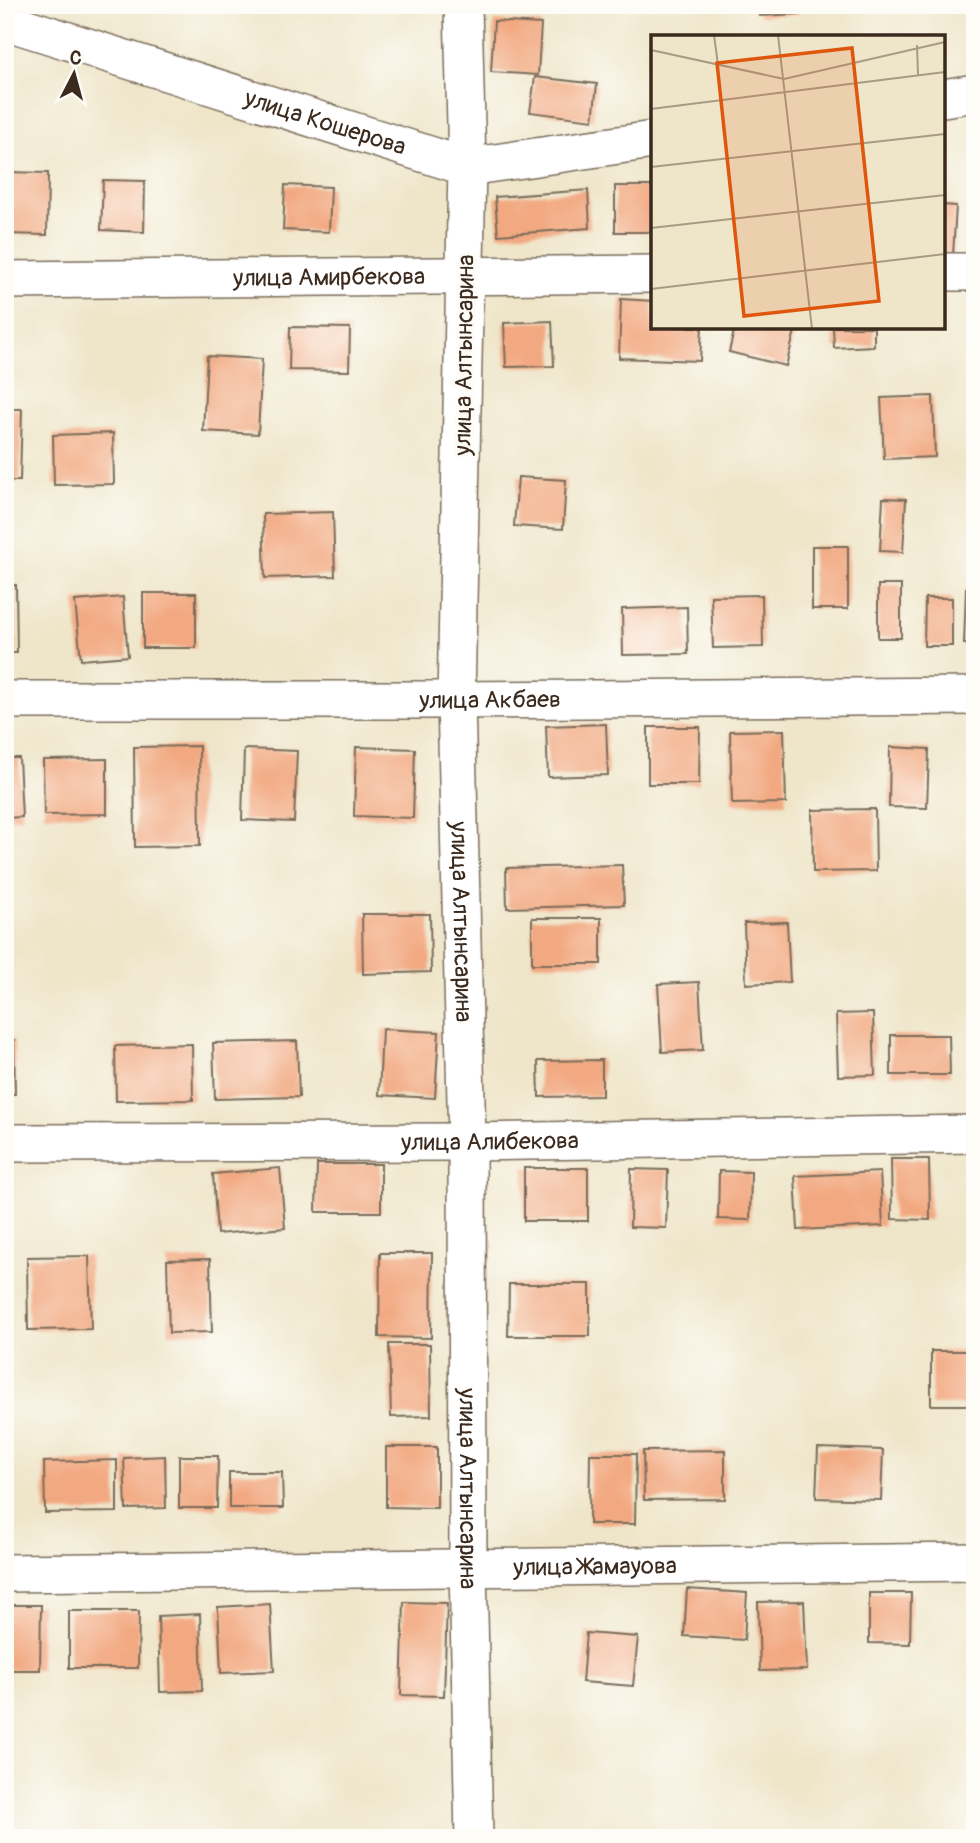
<svg xmlns="http://www.w3.org/2000/svg" width="980" height="1843" font-family="Pangolin,sans-serif">
<style>
.building{fill:#f2a981}
.lines{fill:none;stroke-linecap:round;stroke-linejoin:round}
.minor-casing{stroke:#7a6c5a;stroke-width:40}
.minor{stroke:#fff;stroke-width:37}
.labels{text-anchor:middle;stroke-width:7;stroke-linejoin:round;paint-order:stroke}
.street-label{font-size:24px;fill:#3b2a1e;stroke:#fdfcf7}
.inset-road{fill:none;stroke:#a79b85;stroke-width:2}
.view{fill:#df570d;fill-opacity:0.15;stroke:#df570d;stroke-width:3.5}
.inset-edge{fill:none;stroke:#3b2a1e;stroke-width:3.5}
</style>
<rect width="100%" height="100%" fill="#fdfcf7"/>
<filter id="ink" filterUnits="userSpaceOnUse"><feTurbulence type="fractalNoise" baseFrequency=".0143" numOctaves="2"/><feDisplacementMap in="SourceGraphic" scale="14" xChannelSelector="R" yChannelSelector="G"/><feConvolveMatrix kernelMatrix="1 2 1 2 8 2 1 2 1" color-interpolation-filters="sRGB"/></filter>
<filter id="wash" filterUnits="userSpaceOnUse"><feTurbulence type="fractalNoise" baseFrequency=".00686" numOctaves="4" result="noise"/><feDisplacementMap in="SourceGraphic" scale="28" xChannelSelector="R" yChannelSelector="G"/><feGaussianBlur stdDeviation="1.57" result="paint"/><feColorMatrix in="noise" values="0 0 0 0 0 0 0 0 0 0 0 0 0 0 0 0 0 1.4 0 .05"/><feComposite in="paint" operator="in"/></filter>
<g filter="url(#wash)">
<rect width="100%" height="100%" fill="#efe6ca"/>
<g id="blocks">
<!-- building -->
<path class="building" d="M215,5H281V9L215,10Z
M758,5H798L799,14L759,16Z
M494,21L541,24L538,75L491,72Z
M535,77L597,84L593,120L530,112Z
M5,172L48,173L47,235L5,234Z
M103,180L145,181L144,232L101,230Z
M285,185L331,187L329,232L283,230Z
M615,186H653V232H615Z
M588,190L590,228L498,235L495,197Z
M943,205L956,206L953,255H943Z
M621,299L653,301V327H702L700,361L619,358Z
M552,321L554,366L506,367L504,323Z
M290,327L350,328L349,371L289,370Z
M735,327H796L786,366L729,352Z
M833,327H874V346L834,348Z
M207,356L262,359L258,434L203,431Z
M933,396L935,457L884,459L881,398Z
M5,409H22L20,481H5Z
M113,433L114,484L54,485L53,435Z
M518,477L566,480L563,529L514,526Z
M883,498L906,499L903,552L880,551Z
M333,512L335,576L265,578L263,514Z
M812,546H848V609H812Z
M5,585H16L17,653H5Z
M878,585H901V638H878Z
M966,588L975,589V644H964Z
M143,593H196V648H143Z
M762,595L763,647L713,648L711,596Z
M123,597L128,656L81,660L75,601Z
M925,598H952V646H924Z
M687,607L688,654L623,655L622,609Z
M606,724L608,775L548,777L546,726Z
M648,727H700L699,784H648Z
M784,730L786,803L732,804L730,731Z
M199,746L200,846L135,847L134,747Z
M356,747L415,749L413,818L354,816Z
M890,747L929,749L927,808L889,807Z
M244,749L297,751L294,822L242,820Z
M5,758H19L22,817L5,818Z
M107,759V814L44,815L43,760Z
M875,809L876,871L813,872L812,810Z
M622,865L624,905L507,908L506,868Z
M362,914H430L431,972L363,974Z
M532,918H601V964H532Z
M787,922L790,982L746,984L744,923Z
M699,982L703,1050L662,1052L658,984Z
M873,1013L875,1075L838,1076L836,1014Z
M382,1029L439,1032L435,1098L379,1095Z
M891,1035H949L950,1075H891Z
M5,1040H14L15,1094H5Z
M297,1041L299,1097L215,1099L213,1043Z
M192,1044L193,1100L116,1101L115,1046Z
M602,1060V1096L539,1097L538,1061Z
M891,1159H929L930,1220L892,1219Z
M317,1164H381V1212H316Z
M280,1168L285,1228L217,1234L213,1174Z
M524,1168H588V1221H524Z
M631,1169L668,1170L666,1228L630,1227Z
M719,1171L751,1172L750,1220L718,1219Z
M880,1172L883,1226L798,1230L795,1176Z
M380,1253H432L431,1338L379,1337Z
M89,1256L91,1329L28,1330L27,1257Z
M210,1259L212,1332L169,1333L167,1260Z
M509,1284H590V1336H508Z
M389,1344H430L431,1416L391,1417Z
M931,1351H974V1405H931Z
M386,1447H437V1508L386,1507Z
M818,1448L883,1450L881,1500L816,1498Z
M725,1450V1499L644,1500L643,1451Z
M590,1454H636L635,1524H589Z
M165,1456L166,1508L126,1509L124,1458Z
M179,1456H218L217,1508H179Z
M117,1460V1512L45,1513L44,1462Z
M229,1472H282L283,1508H229Z
M687,1589L747,1593L744,1640L684,1636Z
M869,1593H911L910,1644L869,1643Z
M804,1601L807,1670L760,1671L758,1602Z
M404,1602L447,1603L444,1696L401,1695Z
M270,1604L274,1671L221,1673L218,1607Z
M5,1605H41L40,1670H5Z
M69,1611H139L138,1668H69Z
M200,1614L202,1691L160,1692L158,1616Z
M586,1633L638,1637L633,1686L582,1682Z"/>
</g>
</g>
<g filter="url(#ink)">
<use href="#blocks" fill-opacity="0" stroke="#7a6c5a" stroke-width="2"/>
<g class="lines">
<!-- minor casing -->
<g class="minor-casing">
<g id="minor">
<path id="s1" d="M463,5L467,167L456,700L467,1142L468,1569L474,1838"/>
<path id="s2" d="M5,21L467,167L653,140"/>
<path d="M943,98L975,93"/>
<path d="M943,272H975"/>
<path id="s3" d="M5,280L653,274"/>
<path id="s4" d="M5,700H456L975,696"/>
<path id="s5" d="M5,1143L467,1142L975,1134"/>
<path id="s6" d="M5,1573L975,1562"/>
</g>
</g>
<!-- minor -->
<use href="#minor" class="minor"/>
</g>
</g>
<g class="labels">
<!-- street labels -->
<g class="street-label">
<text dy="8" stroke="none"><textPath href="#s2" startOffset="336">улица Кошерова</textPath></text>
<text dy="8" stroke="none"><textPath href="#s3" startOffset="324">улица Амирбекова</textPath></text>
<text transform="translate(464 355) rotate(-89)" y="8">улица Алтынсарина</text>
<text dy="8" stroke="none"><textPath href="#s4" startOffset="485">улица Акбаев</textPath></text>
<text dy="8" stroke="none"><textPath href="#s1" startOffset="917">улица Алтынсарина</textPath></text>
<text dy="8" stroke="none"><textPath href="#s5" startOffset="485">улица Алибекова</textPath></text>
<text dy="8" stroke="none"><textPath href="#s1" startOffset="1484">улица Алтынсарина</textPath></text>
<text dy="8" stroke="none"><textPath href="#s6" startOffset="590">улица Жамауова</textPath></text>
</g>
</g>
<!-- overview -->
<g transform="translate(651 35)">
<rect width="294" height="294" fill="#efe6ca"/>
<path class="inset-road" d="M63,0L67,30M127,0L161,294M266,10L267,40M0,15L133,44L294,7M0,74L294,37M0,132L294,99M0,193L294,160M0,254L294,219"/>
<path class="view" d="M201,13L228,266L93,281L66,28Z"/>
<rect width="294" height="294" class="inset-edge"/>
</g>
<!-- margin -->
<rect width="980" height="1843" fill="none" stroke="#fdfcf7" stroke-width="28"/>
<!-- north arrow -->
<g transform="translate(74 74) rotate(6)" stroke="#fdfcf7" stroke-width="5" paint-order="stroke">
<path d="M0-5L12 26L0 18L-12 26Z" fill="#3b2a1e"/>
<text y="-10" font-size="19" font-weight="bold" text-anchor="middle" fill="#3b2a1e">С</text>
</g>
</svg>
